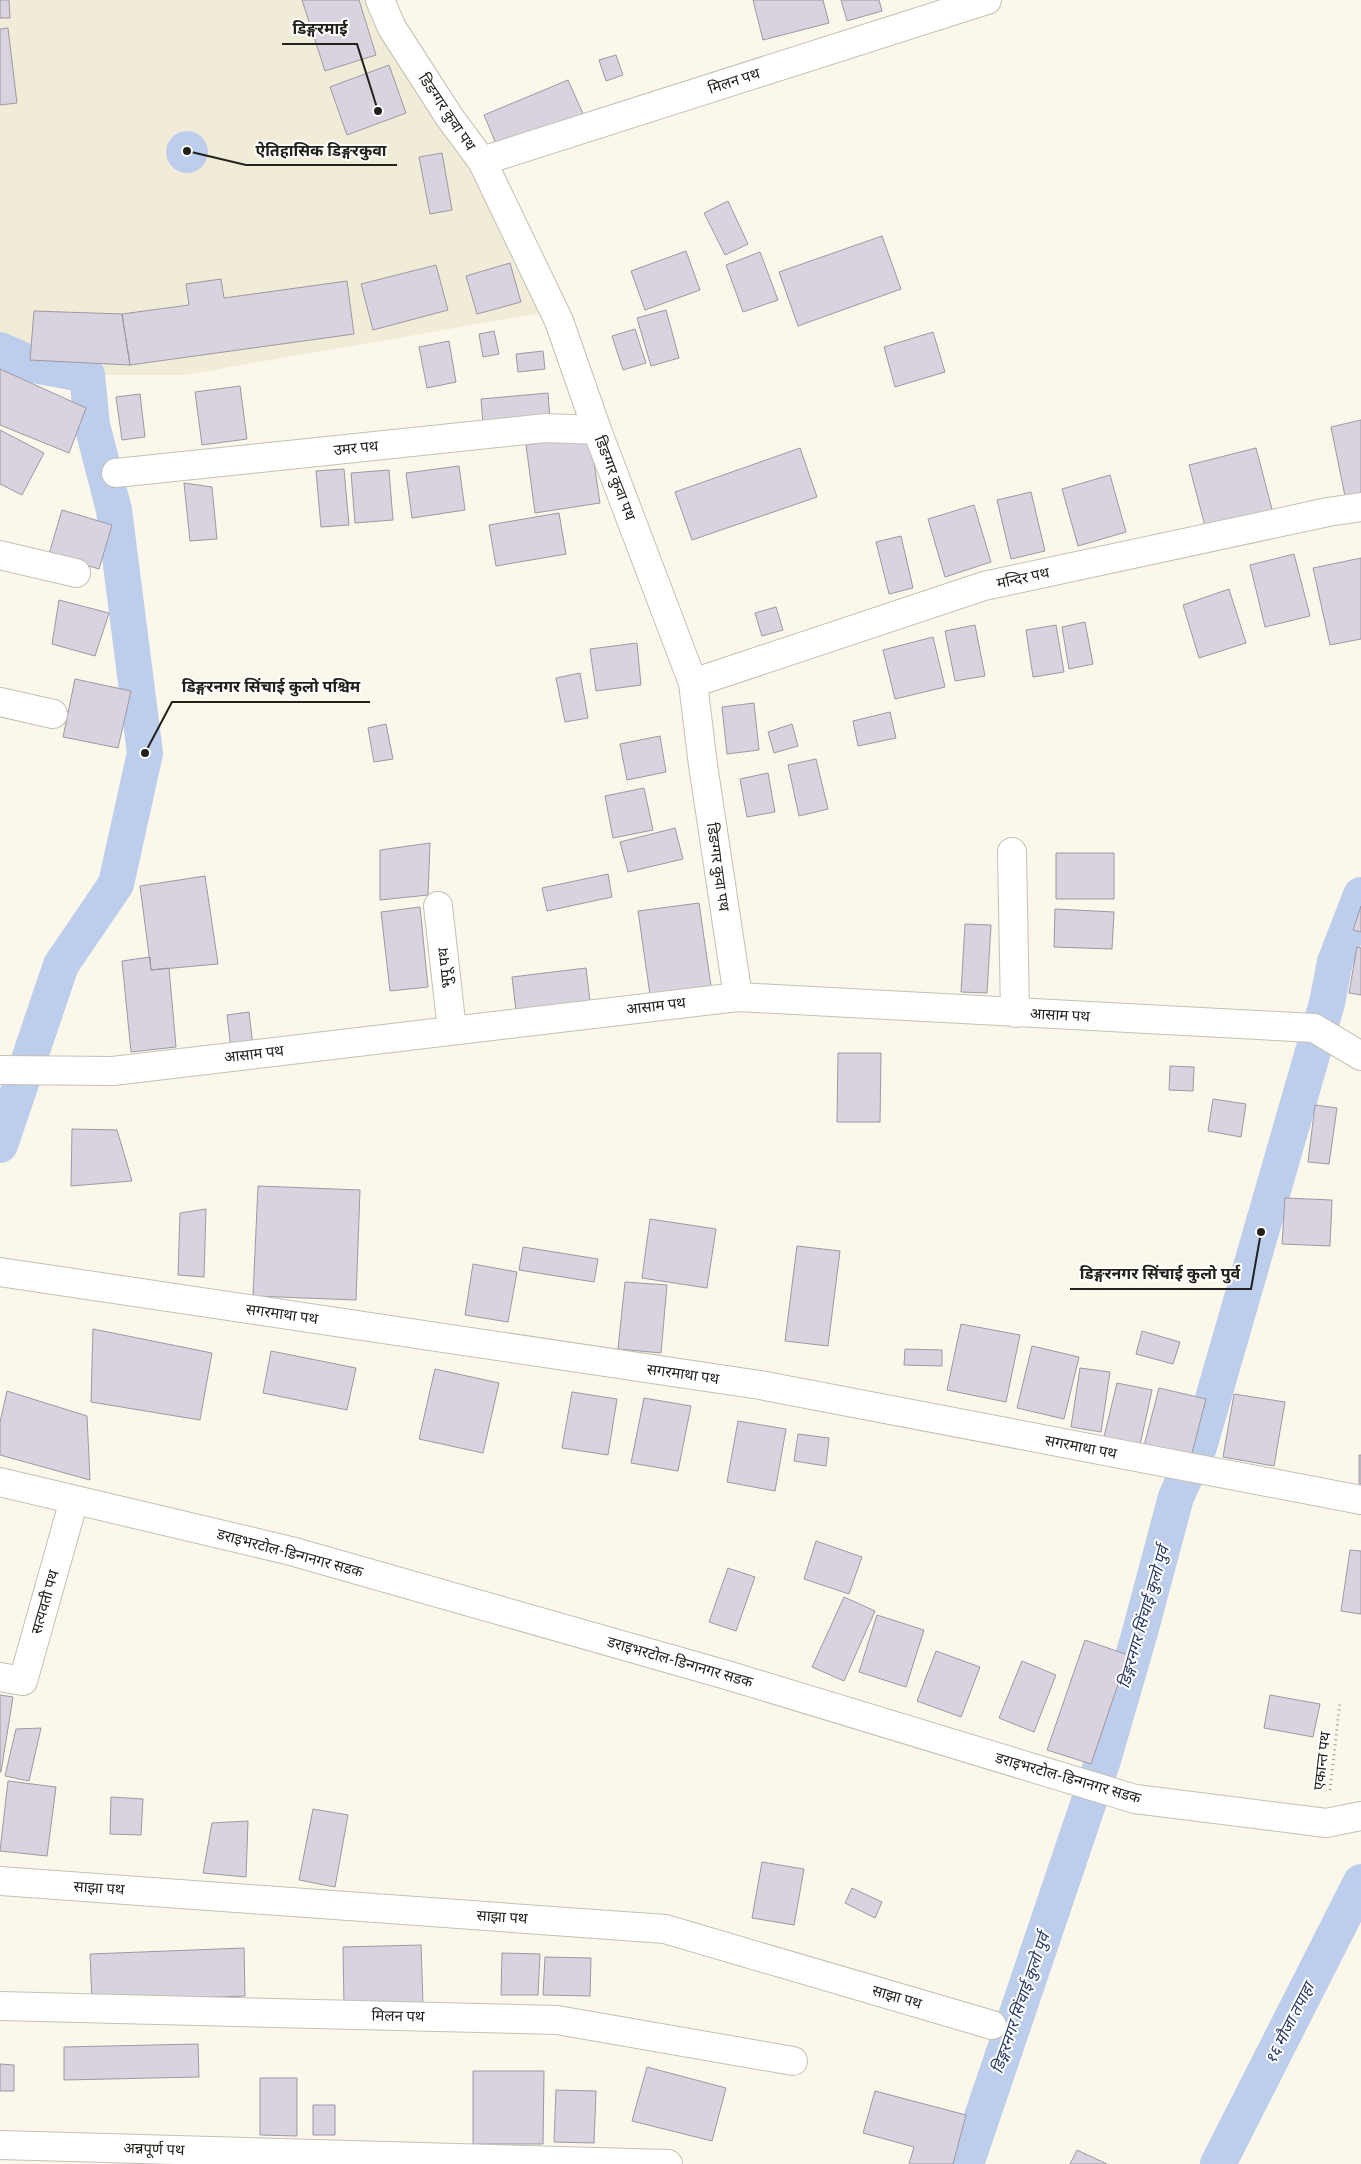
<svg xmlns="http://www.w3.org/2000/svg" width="1361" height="2164" font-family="Overpass,'Noto Sans Devanagari',sans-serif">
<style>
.built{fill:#f1ecd7}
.water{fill:#bdceed}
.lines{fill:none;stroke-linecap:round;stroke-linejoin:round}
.canal{stroke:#bdceed;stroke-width:36}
.building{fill:#d9d3df;stroke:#9e98a4}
.minor-casing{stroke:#c4c0b4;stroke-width:30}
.tertiary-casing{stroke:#c4c0b4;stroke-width:30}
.path{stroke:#9f9c92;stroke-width:3;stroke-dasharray:1 4;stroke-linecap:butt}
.minor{stroke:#fff;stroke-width:28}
.tertiary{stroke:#fff;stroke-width:28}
.labels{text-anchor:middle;stroke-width:4;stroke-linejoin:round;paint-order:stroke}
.street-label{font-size:15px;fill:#22211c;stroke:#fff}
.water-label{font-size:16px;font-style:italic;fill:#253963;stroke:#fff}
.leader{fill:none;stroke:#22211c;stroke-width:2}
.callout-dot{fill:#22211c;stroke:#fff;stroke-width:2}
.callout-label{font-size:16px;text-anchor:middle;font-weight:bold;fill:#22211c;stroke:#fff;stroke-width:4;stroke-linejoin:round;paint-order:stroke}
</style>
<rect width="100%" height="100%" fill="#fbf7ea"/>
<!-- built -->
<path class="built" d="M0,0H380L553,311L184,375H87L34,365L0,350Z"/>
<!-- water -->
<path class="water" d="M166 152a21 21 0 1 1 42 0a21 21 0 1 1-42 0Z"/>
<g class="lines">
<!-- canal -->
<path class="canal" d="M0,350L34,365L87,375L92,425L114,510L145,753L116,884L61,965L0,1145
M966,2164L1103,1760L1140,1632L1176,1497L1199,1447L1210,1409L1327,1003L1335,962L1361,895
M1218,2164L1361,1882"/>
</g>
<!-- building -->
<path class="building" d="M0,0H9L10,18H0Z
M302,0H359L376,55L325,71Z
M753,0H823L829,23L763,40Z
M841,0H879L882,11L847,21Z
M8,28L17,103L0,105V29Z
M616,55L623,75L606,81L599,60Z
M389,65L406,113L347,135L330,87Z
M568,80L584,116L499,151L484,115Z
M442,153L452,210L430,214L419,157Z
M728,201L748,244L725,255L704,213Z
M882,236L901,289L798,326L779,272Z
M686,251L700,290L645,310L631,271Z
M760,252L778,300L743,312L726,265Z
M510,263L521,302L477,314L466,276Z
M436,265L448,310L373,330L361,284Z
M221,279L224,298L347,281L354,334L130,365L122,314L189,305L186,284Z
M666,310L679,358L651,366L637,318Z
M34,311L122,314L130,365L30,360Z
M635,329L646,363L623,370L612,336Z
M494,331L499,354L483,357L479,334Z
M933,332L945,372L895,387L884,347Z
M449,341L456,382L427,388L419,347Z
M543,351L545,369L518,372L516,354Z
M0,369L86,408L69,453L0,425Z
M240,386L247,439L202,445L195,392Z
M548,393L550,419L483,425L481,399Z
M140,394L145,437L122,440L116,397Z
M1361,420V497L1346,501L1331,427Z
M0,430L44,453L22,495L0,484Z
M590,436L600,503L535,513L526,445Z
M800,448L817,497L692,540L675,492Z
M1256,448L1273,513L1206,530L1189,465Z
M459,466L465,510L412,518L406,473Z
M344,469L349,525L321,527L316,471Z
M389,470L393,520L355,523L351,473Z
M1110,475L1126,532L1078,546L1062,489Z
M184,483L212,487L217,539L190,541Z
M1031,492L1045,551L1011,559L997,500Z
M974,505L991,562L945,577L928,519Z
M62,510L112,525L99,569L49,554Z
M559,513L566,554L496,566L489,525Z
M901,536L913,588L889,594L876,542Z
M1294,554L1310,616L1265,627L1250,565Z
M1361,558V639L1330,645L1313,568Z
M1229,589L1246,643L1199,658L1183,605Z
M59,600L109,613L95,656L52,644Z
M776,607L783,630L762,636L755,613Z
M1085,622L1093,664L1069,669L1062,627Z
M975,625L985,676L955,681L945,631Z
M1056,625L1064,672L1033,677L1026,630Z
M933,637L945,687L895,699L883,650Z
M637,643L641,685L596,691L590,649Z
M580,673L588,718L565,722L556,678Z
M75,679L131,691L118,748L63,737Z
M754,703L759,750L727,754L722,707Z
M890,712L896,738L858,746L853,721Z
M386,724L393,759L374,762L368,728Z
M792,724L798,746L774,753L768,732Z
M660,736L666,772L627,780L620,744Z
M816,759L828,809L799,816L788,765Z
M768,773L775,812L747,817L740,779Z
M644,788L653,830L613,838L605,796Z
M675,828L683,859L628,872L620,842Z
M430,843L428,895L380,900V850Z
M1056,853H1114V899H1056Z
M608,874L612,897L547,911L542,888Z
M205,876L218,964L151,970L140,886Z
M699,903L711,986L650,995L638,911Z
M1361,906V932L1353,930Z
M420,907L428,987L390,991L381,912Z
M1055,909L1114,912L1112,949L1054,947Z
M965,924L991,925L987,993L961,992Z
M1357,947L1361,948V995L1349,993Z
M150,957L151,970L169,968L176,1047L131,1052L122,961Z
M586,968L590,1001L516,1011L512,977Z
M249,1012L253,1046L231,1049L227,1015Z
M838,1053H881L880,1122H837Z
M1170,1066L1194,1067L1193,1091L1169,1090Z
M1213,1099L1246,1104L1241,1137L1208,1131Z
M1315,1105L1337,1108L1329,1164L1308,1162Z
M72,1129L117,1130L132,1181L71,1186Z
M258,1186L360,1190L356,1300L253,1296Z
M1285,1198L1332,1200L1330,1246L1282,1244Z
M206,1209L204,1277L178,1275L180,1213Z
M650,1219L716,1229L707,1288L642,1278Z
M797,1246L840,1251L828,1346L785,1341Z
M523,1247L598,1259L594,1282L519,1270Z
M473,1264L517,1272L508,1322L465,1315Z
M625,1282L667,1285L661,1353L618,1349Z
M961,1324L1020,1335L1006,1402L947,1390Z
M93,1329L212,1353L200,1420L91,1402Z
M1142,1331L1180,1342L1173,1364L1136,1354Z
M1032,1346L1079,1357L1064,1419L1017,1408Z
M905,1349L942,1350V1366L904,1365Z
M271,1351L356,1368L347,1410L263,1393Z
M1080,1368L1110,1372L1101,1432L1071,1427Z
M435,1369L499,1383L483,1453L419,1439Z
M1117,1383L1152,1390L1140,1445L1104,1437Z
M1159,1388L1206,1399L1191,1457L1144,1446Z
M7,1391L87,1416L90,1480L0,1455V1422Z
M572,1392L617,1399L608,1455L562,1448Z
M1234,1394L1285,1402L1274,1466L1223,1457Z
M644,1398L691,1406L678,1471L631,1463Z
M738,1421L786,1429L775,1491L727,1482Z
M798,1434L829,1438L826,1466L794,1461Z
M1359,1455H1361V1484H1359Z
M816,1541L862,1557L849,1594L804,1579Z
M1350,1550L1361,1551V1614L1341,1611Z
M728,1568L755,1577L736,1631L709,1622Z
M844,1597L875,1611L844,1681L812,1667Z
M877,1615L924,1630L906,1687L859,1672Z
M1085,1640L1128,1655L1091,1764L1047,1750Z
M936,1651L980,1667L961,1717L917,1701Z
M1022,1661L1056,1675L1034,1732L999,1718Z
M0,1695L13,1697L1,1772H0Z
M1270,1695L1320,1704L1313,1737L1264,1728Z
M41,1728L29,1781L5,1776L16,1729Z
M8,1781L56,1787L47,1856L0,1851Z
M111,1797L143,1799L141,1835L110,1834Z
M313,1809L348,1815L335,1887L299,1880Z
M248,1821L246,1877L203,1873L212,1823Z
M762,1862L804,1869L794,1925L752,1918Z
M852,1888L882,1902L875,1918L845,1903Z
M421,1945L423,2004L344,2006L343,1947Z
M244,1948L245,1996L92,2002L90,1954Z
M502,1953L540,1954L538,1995H501Z
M545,1957L591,1958L590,1996L543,1995Z
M198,2044L199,2077L64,2080V2047Z
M0,2064L14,2065V2091H0Z
M647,2067L726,2088L712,2141L632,2121Z
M473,2071H544L543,2144H473Z
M260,2078H297V2136L260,2135Z
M556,2090L596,2091L594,2143L554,2142Z
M875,2091L966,2115L953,2164H909L914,2147L863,2133Z
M313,2105H335V2135H313Z
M1077,2150L1107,2164H1070Z"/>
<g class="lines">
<!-- minor casing -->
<g class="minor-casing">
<path id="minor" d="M380,0L392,28L450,118L482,161L559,321L597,430L693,683L703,765L738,997
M482,161L987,0
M116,473L546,428L597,430
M0,555L76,573
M693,683L984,586L1328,512L1361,507
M0,702L53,714
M1012,852L1015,1013
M438,906L452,1030
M0,1070L113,1071L738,997L1314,1028L1361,1056
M0,1272L760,1385L1361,1500
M0,1677L23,1681L74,1500
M0,1881L665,1929L992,2025
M0,2006L557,2020L793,2061
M0,2145L668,2164"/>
</g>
<!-- tertiary casing -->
<g class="tertiary-casing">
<path id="tertiary" d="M0,1482L291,1551L730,1676L1135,1799L1326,1823L1361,1816"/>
</g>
<!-- path -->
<path class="path" d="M1330,1790L1340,1702"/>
<!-- minor -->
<use href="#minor" class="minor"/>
<!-- tertiary -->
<use href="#tertiary" class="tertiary"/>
</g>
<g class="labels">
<!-- street labels -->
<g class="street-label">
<text transform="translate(734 81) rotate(-18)" y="5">मिलन पथ</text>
<text transform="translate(447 112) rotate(56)" y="5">डिङग्गर कुवा पथ</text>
<text transform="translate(356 448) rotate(-6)" y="5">उमर पथ</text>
<text transform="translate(615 478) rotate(69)" y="5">डिङग्गर कुवा पथ</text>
<text transform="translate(1023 578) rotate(-12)" y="5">मन्दिर पथ</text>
<text transform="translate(718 867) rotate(82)" y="5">डिङग्गर कुवा पथ</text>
<text transform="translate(445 968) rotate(-96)" y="5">भुपू पथ</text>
<text transform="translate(656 1006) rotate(-7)" y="5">आसाम पथ</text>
<text transform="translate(1060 1015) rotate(3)" y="5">आसाम पथ</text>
<text transform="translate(254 1054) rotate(-7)" y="5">आसाम पथ</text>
<text transform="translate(282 1314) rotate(8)" y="5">सगरमाथा पथ</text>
<text transform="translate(683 1374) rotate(8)" y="5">सगरमाथा पथ</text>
<text transform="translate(1081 1447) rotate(11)" y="5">सगरमाथा पथ</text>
<text transform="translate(290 1553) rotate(15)" y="5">डराइभरटोल-डिन्गनगर सडक</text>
<text transform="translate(45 1602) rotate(-74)" y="5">सत्यवती पथ</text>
<text transform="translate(680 1662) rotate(16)" y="5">डराइभरटोल-डिन्गनगर सडक</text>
<text transform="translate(1322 1761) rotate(-83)" y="5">एकान्त पथ</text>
<text transform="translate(1068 1778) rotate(16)" y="5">डराइभरटोल-डिन्गनगर सडक</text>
<text transform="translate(99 1888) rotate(4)" y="5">साझा पथ</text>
<text transform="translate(502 1917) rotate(4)" y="5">साझा पथ</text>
<text transform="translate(897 1997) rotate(16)" y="5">साझा पथ</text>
<text transform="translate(398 2016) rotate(1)" y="5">मिलन पथ</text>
<text transform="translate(154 2149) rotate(2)" y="5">अन्नपूर्ण पथ</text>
</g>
<!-- water labels -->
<g class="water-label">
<text transform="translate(1143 1617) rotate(-74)" y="6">डिङ्गरनगर सिंचाई कुलो पुर्व</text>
<text transform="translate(1020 2003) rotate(-71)" y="6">डिङ्गरनगर सिंचाई कुलो पुर्व</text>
<text transform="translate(1289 2023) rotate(-63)" y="6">१६ मौजा तपाहा</text>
</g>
</g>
<!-- callouts -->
<path class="leader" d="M378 111L357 44H282M187 151L246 165H397M145 753L172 702H370M1261 1232L1251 1289H1070"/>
<g class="callout-dot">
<circle cx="378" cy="111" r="5"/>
<circle cx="187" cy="151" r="5"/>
<circle cx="145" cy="753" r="5"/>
<circle cx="1261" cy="1232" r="5"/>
</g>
<g class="callout-label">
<text x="320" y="34">डिङ्गरमाई</text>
<text x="321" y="156">ऐतिहासिक डिङ्गरकुवा</text>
<text x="271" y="692">डिङ्गरनगर सिंचाई कुलो पश्चिम</text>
<text x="1160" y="1279">डिङ्गरनगर सिंचाई कुलो पुर्व</text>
</g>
</svg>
